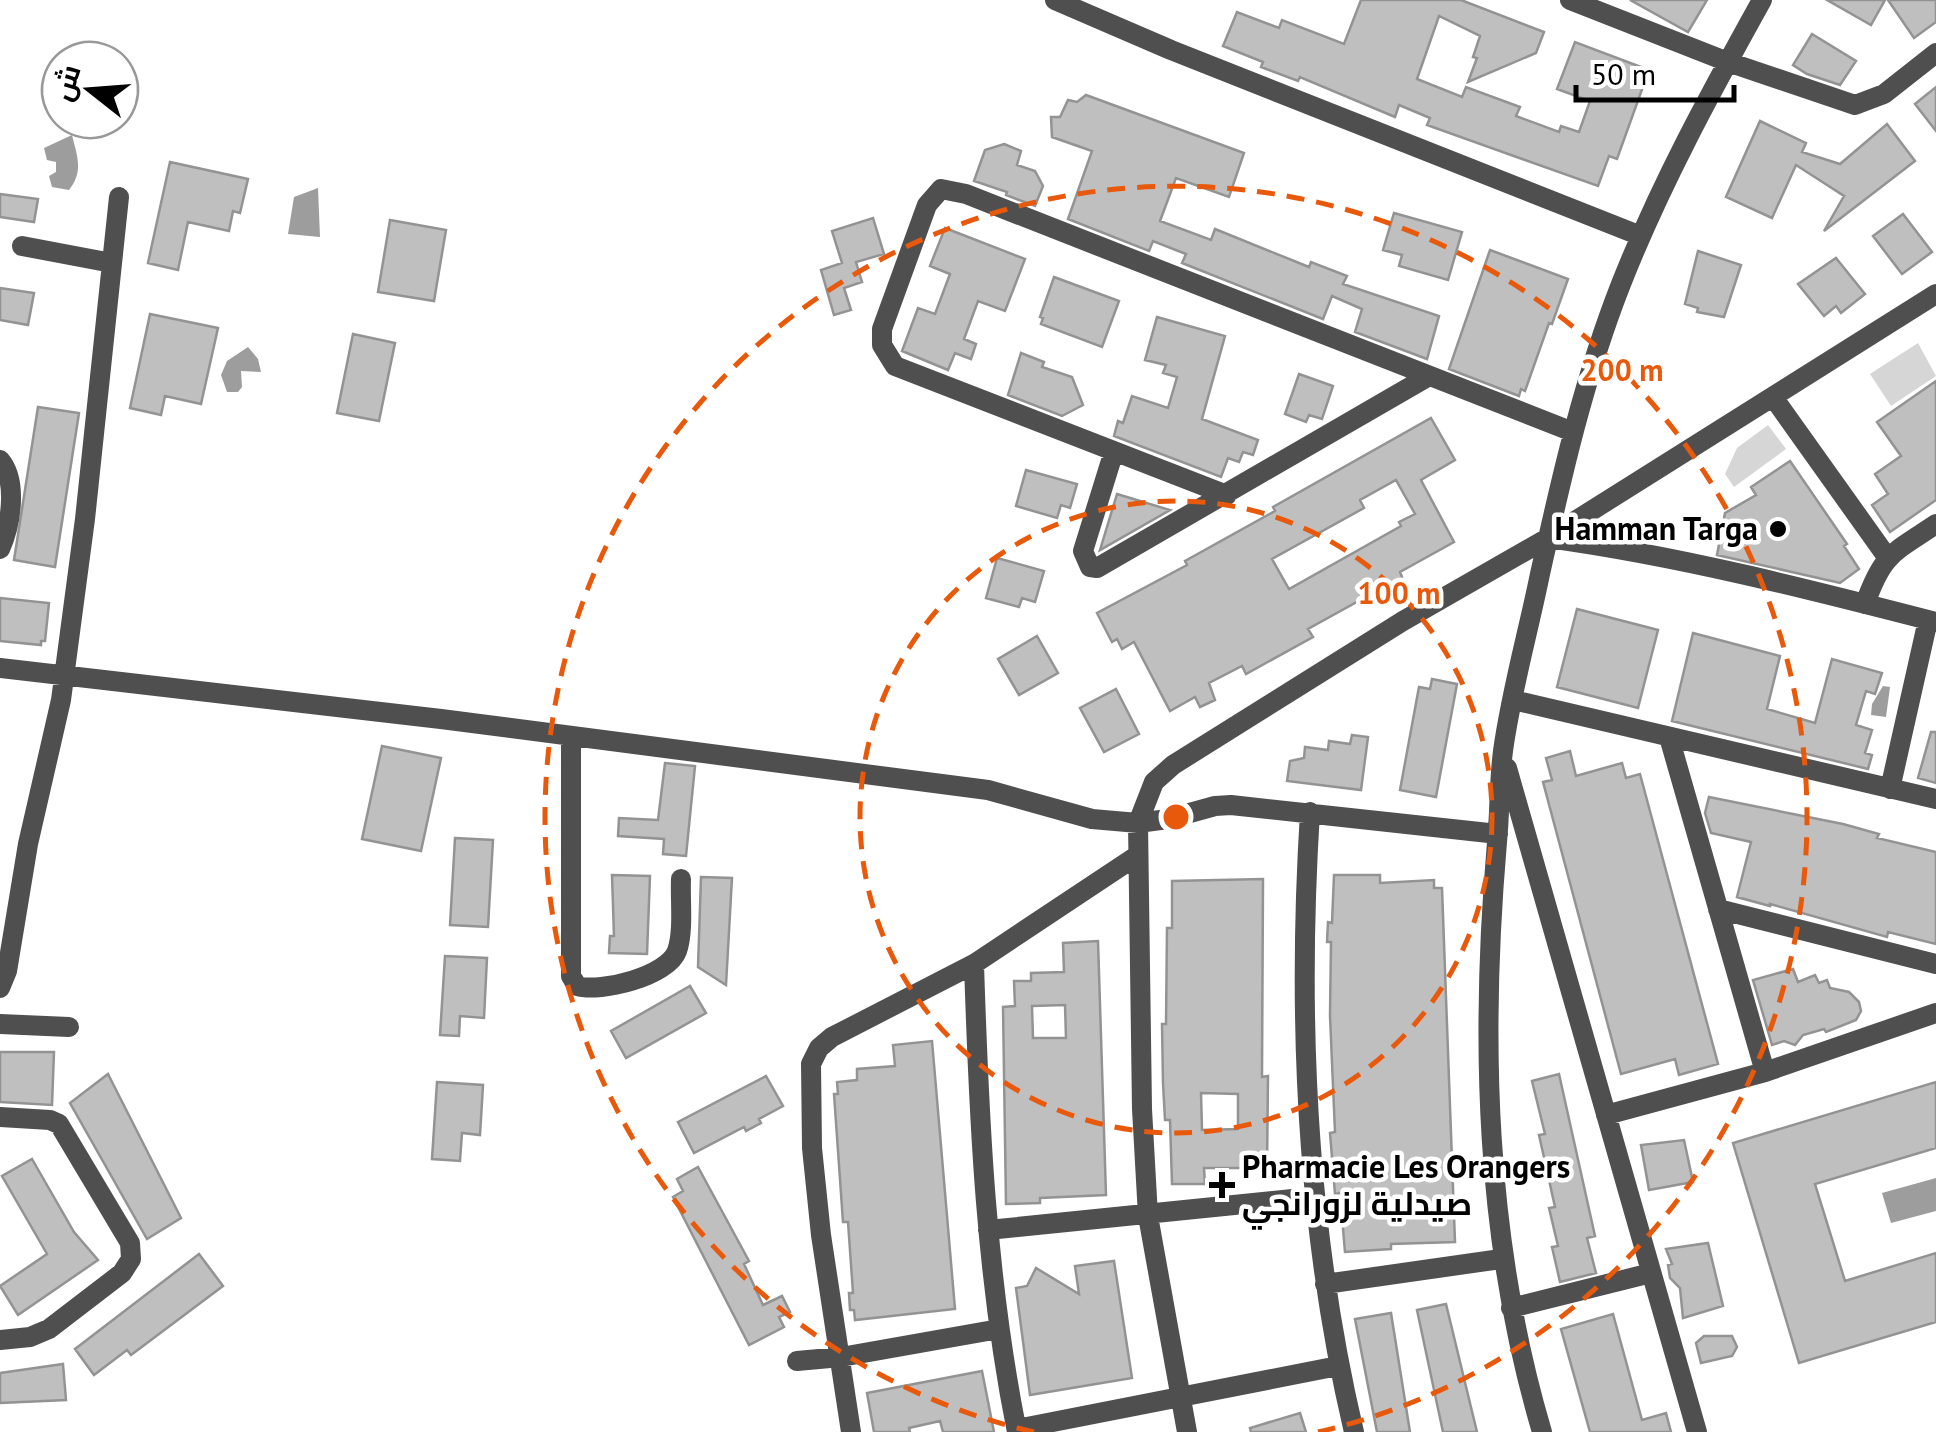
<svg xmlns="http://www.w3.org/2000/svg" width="1936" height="1432" font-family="'PT Sans',Cairo,sans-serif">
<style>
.green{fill:#d6d6d6}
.water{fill:#9d9d9d}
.building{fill:#bfbfbf;stroke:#939393;stroke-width:2.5;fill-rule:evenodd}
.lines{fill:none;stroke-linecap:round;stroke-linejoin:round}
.minor{stroke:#4f4f4f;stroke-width:20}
.ring{fill:none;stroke:#e8590c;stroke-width:5;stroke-dasharray:18 12}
.poi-dot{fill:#000;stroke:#fff;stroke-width:4}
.labels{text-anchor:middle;stroke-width:9;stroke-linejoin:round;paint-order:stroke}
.poi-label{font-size:32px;font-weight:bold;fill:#000;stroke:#fff;text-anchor:end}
.centre{fill:#e8590c;stroke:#fff;stroke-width:5}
.ring-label{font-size:30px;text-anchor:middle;font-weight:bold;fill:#e8590c;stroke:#fff;stroke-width:9;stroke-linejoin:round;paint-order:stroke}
</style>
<rect width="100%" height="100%" fill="#fff"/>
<!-- green -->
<path class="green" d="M1918,343L1936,376L1891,406L1870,374Z
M1768,425L1786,449L1734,487L1725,474L1737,448Z"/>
<!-- water -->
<path class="water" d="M72,135C77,156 84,171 69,190L52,187L49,176L56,172V162L47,160L44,148Z
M318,188L320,237L288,234L294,197Z
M248,347L258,359L261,372L241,371L242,387L238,392H227L221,375L227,361Z
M1883,686L1890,687L1886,717L1871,715L1872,704Z
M1936,1178V1211L1891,1223L1882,1193Z"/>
<!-- building -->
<path class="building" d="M1361,0H1461L1544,32L1536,53L1468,82L1477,58L1473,57L1480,36L1439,16L1417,79L1462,97L1466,87L1520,107L1516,116L1559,132L1561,126L1579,132L1590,101L1557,89L1575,42L1649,70L1617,159L1609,156L1598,186L1427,125L1430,118L1399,105L1395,117L1300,77L1298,81L1261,67L1263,62L1223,46L1237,12L1279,28L1282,20L1344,44Z
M1630,0H1707L1688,32Z
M1827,0H1885L1871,25Z
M1888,0H1936V22L1914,38Z
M1812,34L1856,61L1840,85L1807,74L1793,65Z
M1936,87V131L1915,104Z
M1086,95L1244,153L1229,197L1176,178L1160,221L1211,240L1215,229L1309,267L1311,262L1347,276L1343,284L1439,316L1427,359L1355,332L1362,309L1332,296L1323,319L1182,263L1186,254L1153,241L1149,251L1068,219L1092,151L1052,137L1051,117H1060L1068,100L1077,102Z
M1760,121L1806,143L1802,152L1840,164L1887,124L1915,161L1824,231L1844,196L1796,165L1772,218L1726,197Z
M1004,144L1021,151L1017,165L1035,171L1043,186L1035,206L1006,195L1007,192L974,181L985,150Z
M170,162L248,179L240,213L233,211L229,231L188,222L178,270L148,263Z
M0,194L38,199L34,222L0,217Z
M1394,213L1462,232L1448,280L1399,266L1402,255L1383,250Z
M1903,214L1932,252L1902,274L1873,236Z
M873,218L884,254L856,262L862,282L844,288L851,310L834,315L821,270L842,263L832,231Z
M390,220L446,230L434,301L378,292Z
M945,228L1025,259L1005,311L978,301L964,339L976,344L971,359L955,353L948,370L902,351L918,308L935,314L950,274L930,266Z
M1490,250L1568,279L1552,324L1549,323L1525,391L1521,389L1519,396L1449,369Z
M1698,251L1741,265L1724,317L1697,312L1698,308L1685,304Z
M1836,258L1865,294L1841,313L1836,306L1824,316L1798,284Z
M1054,277L1119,301L1102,347L1041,324L1043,318L1040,317Z
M0,288L34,293L28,325L0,320Z
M150,314L218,328L201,404L165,396L161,415L130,408Z
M1157,317L1225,336L1202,419L1258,440L1253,455L1243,452L1239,462L1228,458L1221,477L1114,436L1118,421L1123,423L1132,396L1168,408L1177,377L1163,373L1166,365L1145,360Z
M353,334L395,343L379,421L337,413Z
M1021,353L1044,362L1042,367L1072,377L1083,405L1062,416L1008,395Z
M1299,374L1333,386L1322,419L1309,415L1306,422L1285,414Z
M1936,381V500L1890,532L1872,505L1888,494L1875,474L1901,456L1877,422Z
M38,407L79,413L55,567L14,560Z
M1431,418L1455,460L1421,480L1454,542L1400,572L1402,577L1308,629L1313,637L1246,674L1242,666L1209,683L1215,700L1200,707L1195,697L1170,711L1134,642L1122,649L1117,639L1112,642L1097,613L1187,565L1185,561L1275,511L1273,507ZM1396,480L1415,514L1399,522L1401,526L1289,589L1272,559L1364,508L1360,500Z
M1790,461L1847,544L1844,546L1859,569L1840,583L1717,555L1725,513L1756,495L1751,487Z
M1026,470L1077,484L1070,508L1061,505L1057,518L1016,506Z
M1117,494L1170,510L1100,550Z
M997,558L1044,571L1035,602L1022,598L1019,607L986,598Z
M0,598L49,603L45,641H41V645L0,641Z
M1577,609L1658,630L1638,708L1557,687Z
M1693,633L1780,656L1767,709L1815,723L1832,659L1882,673L1875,694L1866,691L1856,725L1872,730L1865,753L1872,755L1868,769L1672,721Z
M1037,636L1058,673L1019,695L998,659Z
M1432,679L1457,684L1436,797L1400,790L1419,687L1430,689Z
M1116,689L1139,734L1104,752L1080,708Z
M1931,732H1936V783L1918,778Z
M1352,735L1368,737L1361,790L1287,781L1290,761L1304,758L1305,747L1328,750L1329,741L1350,744Z
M382,746L441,758L421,851L362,839Z
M1570,751L1576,776L1622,763L1626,778L1640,774L1718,1064L1679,1075L1675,1059L1621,1074L1543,782L1552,780L1546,758Z
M665,763L695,766L686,856L663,854L664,839L618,836L619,818L658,820Z
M1709,797L1843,824L1879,834L1877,838L1936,852V944L1888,932L1887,937L1770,904V906L1737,897L1751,842L1711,833L1705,813Z
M455,838L493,840L488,927L450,925Z
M612,875L650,876L647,954L609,953L610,936H614Z
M1334,875H1380V883L1434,880V888H1442L1455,1242L1391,1244V1249L1345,1252L1340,1193L1335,1194L1330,1133L1335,1132L1330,1016L1331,942H1327L1328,922L1332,923Z
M701,877L732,878L726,985L698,967Z
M1263,879L1262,1077L1268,1076L1267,1168H1204L1205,1184H1172L1170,1120H1165L1163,1083L1162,1024H1166L1167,928H1172V881ZM1201,1093L1238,1094V1129L1202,1130Z
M1098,941L1106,1195L1040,1198V1203L1006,1204L1003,1007L1015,1006L1014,981H1031V973L1064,972L1063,943ZM1065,1005L1066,1038H1033L1032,1006Z
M445,956L487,958L484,1018L460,1016L459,1036L440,1035Z
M1793,969L1798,982L1815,975L1819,983L1827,980L1830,988L1849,992L1859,1002L1861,1011L1856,1020L1826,1032L1824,1029L1803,1035L1795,1045L1784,1041L1772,1045L1753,980Z
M690,986L706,1013L626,1058L611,1031Z
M932,1041L955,1309L855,1320L854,1310H850L849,1293H853L848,1222H843L834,1094H838L837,1082L857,1080V1069L895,1066L893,1045Z
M0,1052H54L52,1105L0,1102Z
M108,1074L181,1218L147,1239L70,1103Z
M1559,1074L1595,1236L1587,1238L1596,1273L1560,1282L1552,1247L1558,1246L1549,1208L1555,1207L1539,1135L1545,1134L1532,1081Z
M766,1076L783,1106L759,1119L761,1123L746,1131L744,1127L694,1153L678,1122Z
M437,1082L483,1085L480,1135L462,1133L460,1161L432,1159Z
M1936,1082V1148L1815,1184L1845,1281L1936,1253V1322L1799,1363L1733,1143Z
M1684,1140L1693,1182L1649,1190L1641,1145Z
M32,1159L74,1232L98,1260L18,1315L0,1286L47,1254L2,1176Z
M698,1167L749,1261L744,1264L763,1305L782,1296L790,1312L779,1317L784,1327L749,1345L673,1197L683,1191L677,1179Z
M1708,1243L1723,1306L1683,1318L1680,1288L1670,1278L1668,1265L1672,1264L1666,1249Z
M199,1254L223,1286L131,1355L127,1350L94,1375L75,1349Z
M1114,1261L1132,1378L1030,1395L1016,1288L1027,1286L1036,1268L1079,1294L1075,1266Z
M1446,1304L1477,1432H1443L1417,1310Z
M1391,1313L1410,1432H1377L1355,1319Z
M1613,1314L1642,1420L1666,1413L1671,1432H1590L1561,1329Z
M1704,1336H1732L1737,1347L1732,1356L1701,1363L1696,1343Z
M63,1364L66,1400L0,1403V1373Z
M982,1371L994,1432H943L940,1421L909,1428L910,1432H874L867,1393Z
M1300,1413L1306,1432H1251L1250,1428Z"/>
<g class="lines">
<!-- minor -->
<path class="minor" d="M1055,0L1171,50L1641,236
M1570,0L1728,62L1855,105L1884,94L1936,53
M22,246L112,263
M1773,397L1887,557
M1114,451L1083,551L1090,567L1097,568L1429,376
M0,460C18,481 11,525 0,549
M1227,495L895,366L882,345V329L927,205L941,189L966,194L1573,432
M1548,538C1679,556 1808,589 1936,622
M1865,604C1883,553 1893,553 1936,524
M0,668L441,719L988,790L1092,819L1138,823L1168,819L1215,806L1231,805L1498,834
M1513,700L1936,799
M571,737V976L577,986C601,993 668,976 677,951C684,931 680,900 681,879
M1669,737L1765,1072
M1507,768L1697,1432
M1890,789L1928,620
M1310,812C1297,1020 1306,1229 1354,1432
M1718,909L1936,964
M974,964C979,1121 986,1278 1017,1432
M0,988L7,971L28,844L61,700L85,519L119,197
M0,1024L69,1027
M1606,1115L1765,1072L1936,1013
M0,1117L50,1120L59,1124L130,1243L131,1259L122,1273L49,1329L30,1337L0,1340
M988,1230L1312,1197
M1325,1284L1501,1259
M1511,1308L1651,1273
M797,1361L841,1357L999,1329
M1017,1429L1338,1366
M851,1432L821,1235L812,1148L811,1064L819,1048L832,1037L974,964L1138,855
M1187,1432L1148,1216L1142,1109L1138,823L1154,782L1173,765L1403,621L1548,538L1936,294
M1542,1432C1485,1240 1480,1040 1497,842C1500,812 1499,781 1503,751C1511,692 1528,633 1540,574C1562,475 1584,378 1621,284C1660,185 1711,92 1762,0"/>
</g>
<!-- distance rings -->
<g class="ring">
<circle cx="1176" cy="817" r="316"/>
<path d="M1034 1432A631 631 0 1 1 1318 1432"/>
</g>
<!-- markers -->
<g class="poi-dot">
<circle cx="1778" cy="529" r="10"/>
<path d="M1217 1170h10v10h10v10h-10v10h-10v-10h-10v-10h10z"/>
</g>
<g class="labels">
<!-- poi labels -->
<g class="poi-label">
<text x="1758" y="540">Hamman Targa</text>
<text x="1242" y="1178" text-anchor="start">Pharmacie Les Orangers<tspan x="1242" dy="37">صيدلية لزورانجي</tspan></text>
</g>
</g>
<circle cx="1176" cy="817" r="15" class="centre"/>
<g class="ring-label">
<text x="1622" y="381">200 m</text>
<text x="1399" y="604">100 m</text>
</g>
<!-- north arrow -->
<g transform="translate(90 90) rotate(287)"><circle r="48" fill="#ffffff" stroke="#999999" stroke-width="2.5"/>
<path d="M0-8L18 38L0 25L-18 38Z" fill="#000000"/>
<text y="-15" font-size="28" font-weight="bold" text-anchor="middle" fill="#000000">ش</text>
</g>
<!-- scale -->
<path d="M1576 85v15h158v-15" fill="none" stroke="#000000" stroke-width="5"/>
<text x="1591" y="85" font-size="30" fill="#000000" stroke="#ffffff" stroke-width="8" paint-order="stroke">50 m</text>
</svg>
